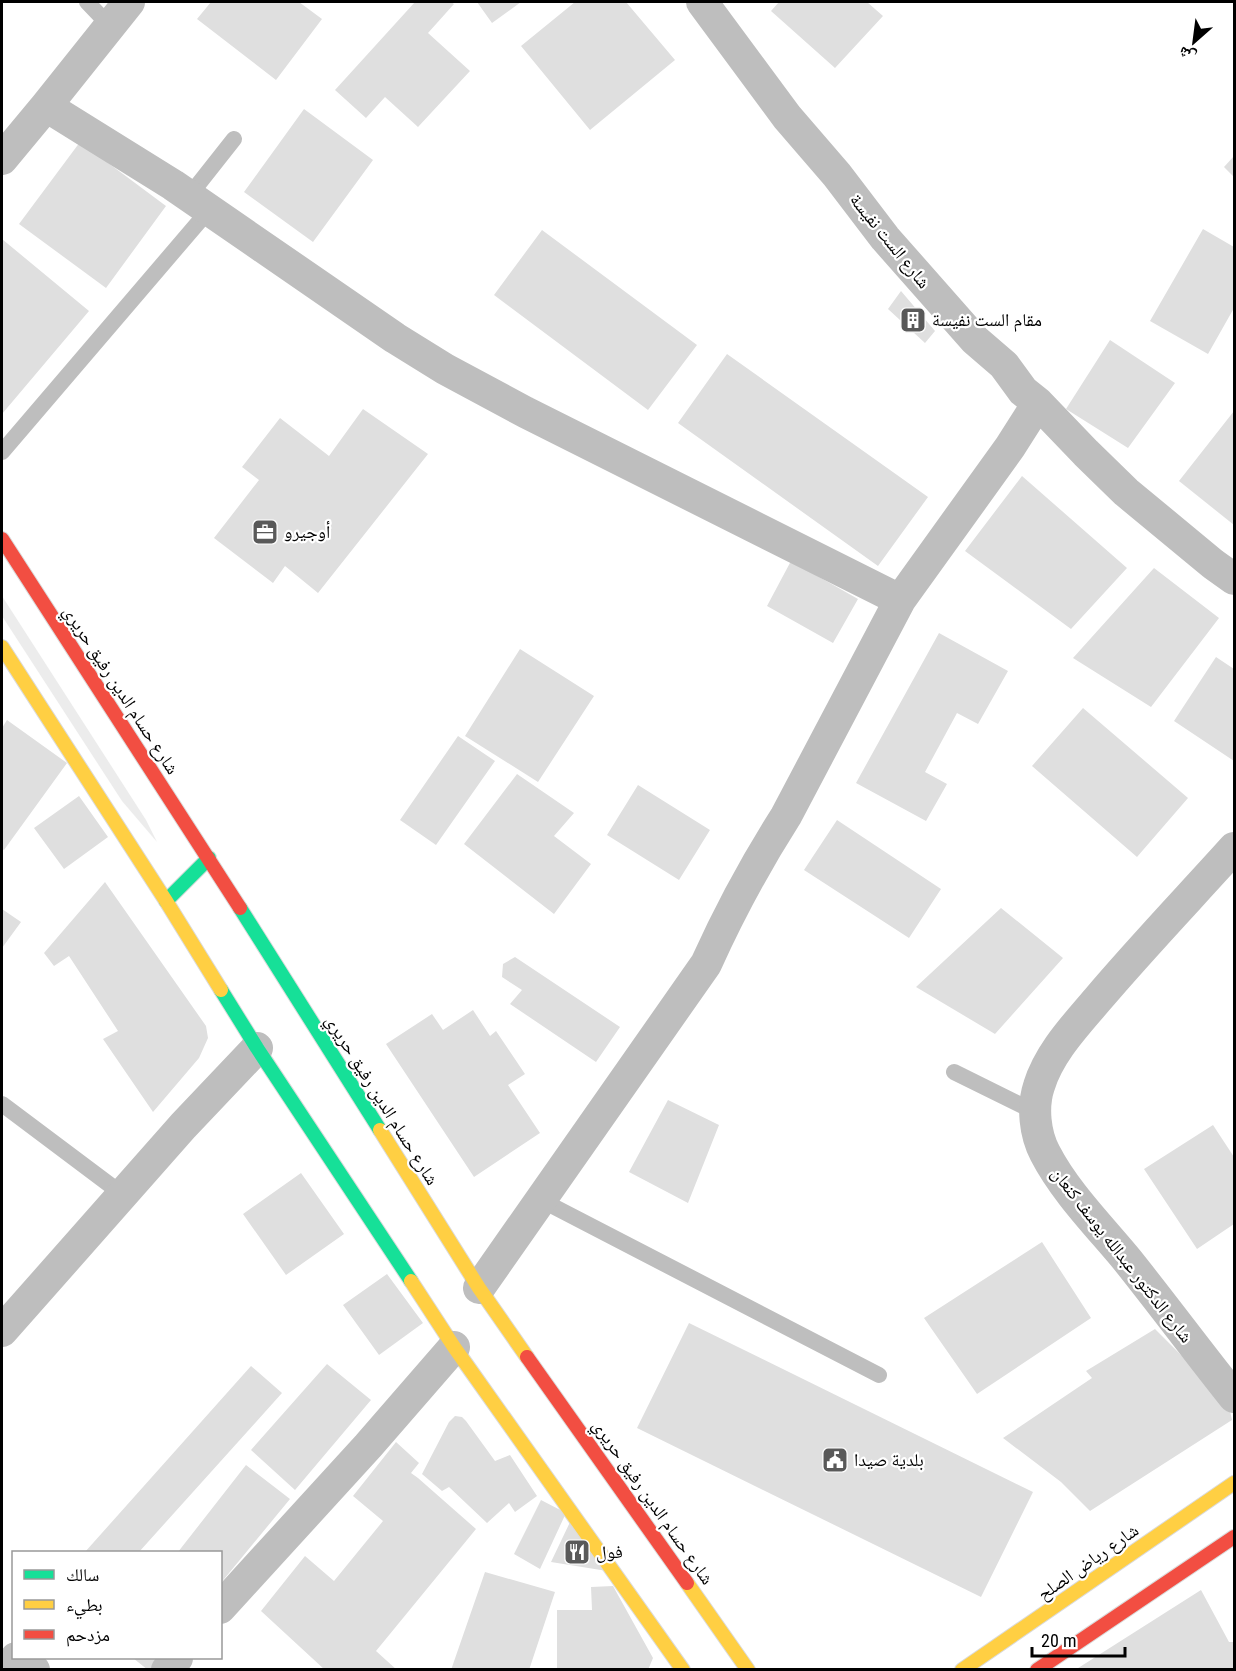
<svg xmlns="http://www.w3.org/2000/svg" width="1236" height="1671" font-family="'Roboto Condensed','Noto Naskh Arabic',sans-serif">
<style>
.green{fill:#ececec}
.building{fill:#dfdfdf}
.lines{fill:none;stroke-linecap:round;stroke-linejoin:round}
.fast-casing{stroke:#dbdbdb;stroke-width:16}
.slow-casing{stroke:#dbdbdb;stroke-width:16}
.jam-casing{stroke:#dbdbdb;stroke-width:16}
.lane{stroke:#bebebe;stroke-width:16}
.street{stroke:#bebebe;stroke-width:32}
.fast{stroke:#16e098;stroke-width:14}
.slow{stroke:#ffcf43;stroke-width:14}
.jam{stroke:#f24e42;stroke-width:14}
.labels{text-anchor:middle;stroke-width:4.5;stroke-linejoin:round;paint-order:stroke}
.street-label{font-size:18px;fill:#000;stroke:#fff}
.poi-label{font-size:18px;fill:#000;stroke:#fff;text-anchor:start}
</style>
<rect width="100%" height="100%" fill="#fff"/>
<!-- green -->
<path class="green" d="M2,596L146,820L157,842L122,801L2,616Z"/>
<!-- building -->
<path class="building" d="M211,2H299L322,19L276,80L197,19Z
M415,2H451L454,4L428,33L470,71L418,127L385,97L366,118L335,90Z
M477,2H521L492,23Z
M575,2H626L675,60L590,130L521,46Z
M779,2H867L883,16L835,68L771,11Z
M304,109L373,160L313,242L244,192Z
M80,142L166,206L106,288L19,224Z
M1234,156V177L1224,167Z
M1203,229L1234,247V308L1208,354L1150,321Z
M542,230L697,345L648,410L494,295Z
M2,239L89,311L2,414Z
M901,291L935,331L925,343L888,309Z
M1110,340L1175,383L1128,448L1066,409Z
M727,354L928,497L878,566L678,423Z
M363,409L428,454L318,593L285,566L273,583L214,538L259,480L242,467L280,418L329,456Z
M1234,411V525L1179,481Z
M1022,476L1127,568L1071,629L965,551Z
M791,561L858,599L833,643L767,606Z
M1154,568L1219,618L1151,707L1073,658Z
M939,633L1008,671L978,724L957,713L925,772L947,784L926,821L856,783Z
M520,649L594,696L538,782L465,736Z
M1216,657L1234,669V761L1174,721Z
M1083,708L1188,798L1137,857L1032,766Z
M7,720L67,763L4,850L2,849V728Z
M458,736L495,761L436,845L400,820Z
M517,774L574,813L554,836L591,864L554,914L464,844Z
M638,785L710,830L679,880L607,835Z
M79,796L108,837L64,869L34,828Z
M837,820L941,889L909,938L804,870Z
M105,882L206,1026L208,1038L199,1058L153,1112L103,1039L118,1031L69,956L54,966L44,953Z
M1001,908L1063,958L995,1034L916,987Z
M2,909L21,922L2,948Z
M515,957L620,1027L596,1062L510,1004L522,990L502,977L503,964Z
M473,1010L490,1036L496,1031L525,1074L508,1085L540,1133L474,1177L386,1044L432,1014L443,1030Z
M668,1100L719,1125L688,1203L629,1172Z
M1213,1125L1234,1157V1224L1197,1249L1144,1169Z
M301,1173L344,1234L286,1275L243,1214Z
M1042,1242L1091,1318L977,1394L924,1318Z
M387,1274L423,1323L379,1355L343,1305Z
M689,1323L1033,1492L981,1597L637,1428Z
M1155,1329L1228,1402L1232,1420L1090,1511L1061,1482L1003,1438L1092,1378L1086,1371Z
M327,1364L371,1400L295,1490L251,1450Z
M251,1366L282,1393L139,1552H85Z
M455,1416L462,1417L466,1421L495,1461L510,1455L537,1496L515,1512L509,1503L487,1523L449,1487L442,1491L422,1474L449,1422Z
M396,1442L419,1463L411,1473L418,1478L476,1529L376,1651L397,1670H325L261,1611L305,1556L334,1581L383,1521L353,1496Z
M246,1465L290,1499L220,1584V1552H178Z
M541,1500L566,1513L540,1569L514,1554Z
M571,1520L607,1571L551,1562Z
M485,1572L555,1592L529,1670H451Z
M613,1586L653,1658L648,1670H557V1610H592L591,1587Z
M1201,1590L1229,1642H1234V1670H1075Z
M133,1658H161L151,1670H148Z"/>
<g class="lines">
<!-- fast casing -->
<g class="fast-casing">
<path id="fast" d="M166,901L209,858
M240,908L380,1130
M221,990L257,1048L411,1281"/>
</g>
<!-- slow casing -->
<g class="slow-casing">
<path id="slow" d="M2,647L166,901L221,990
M380,1130L479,1288L527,1357
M411,1281L454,1347L683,1670
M687,1583L748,1670
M962,1670L1234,1483"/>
</g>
<!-- jam casing -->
<g class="jam-casing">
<path id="jam" d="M2,539L240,908
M527,1357L687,1583
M1037,1670L1234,1537"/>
</g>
<!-- lane -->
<path class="lane" d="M87,2L109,25
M189,196L234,139
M2,452L209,210
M954,1072L1035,1112
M2,1104L122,1194
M541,1200L879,1375"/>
<!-- street -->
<path class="street" d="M702,2L787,117L837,175L885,238L975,340L1004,365L1023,391L1038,403L1086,453L1126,492L1213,564L1234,579
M46,106L173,185L395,338L445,369L525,412L900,600
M2,159L46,106L129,2
M1234,848C1188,899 1141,948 1097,1000C1075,1026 1049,1053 1039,1086C1032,1107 1035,1134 1045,1153C1065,1192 1100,1227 1128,1261C1164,1306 1198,1352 1234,1397
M479,1288L706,964C729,913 756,863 786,816L900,600L1010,447L1038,403
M2,1331L183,1126L257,1048
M220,1608L368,1446L454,1347
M16,1658L34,1670
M167,1670L177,1658"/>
<!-- fast -->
<use href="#fast" class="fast"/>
<!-- slow -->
<use href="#slow" class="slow"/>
<!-- jam -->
<use href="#jam" class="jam"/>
</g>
<!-- icons -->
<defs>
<g id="building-square" transform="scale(1.35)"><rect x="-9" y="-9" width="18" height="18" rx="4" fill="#595959" stroke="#fff"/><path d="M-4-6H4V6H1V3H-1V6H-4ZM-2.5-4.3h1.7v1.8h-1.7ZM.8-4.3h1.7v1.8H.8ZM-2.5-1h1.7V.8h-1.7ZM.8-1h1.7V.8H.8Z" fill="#fff"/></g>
<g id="office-square" transform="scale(1.35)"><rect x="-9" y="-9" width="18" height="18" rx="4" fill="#595959" stroke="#fff"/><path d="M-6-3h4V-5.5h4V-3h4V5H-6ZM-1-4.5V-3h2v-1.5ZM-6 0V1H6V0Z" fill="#fff"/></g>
<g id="civic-square" transform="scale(1.35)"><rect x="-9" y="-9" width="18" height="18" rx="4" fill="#595959" stroke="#fff"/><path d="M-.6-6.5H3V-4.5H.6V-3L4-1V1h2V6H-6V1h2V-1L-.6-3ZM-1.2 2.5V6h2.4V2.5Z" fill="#fff"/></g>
<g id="restaurant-square" transform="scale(1.35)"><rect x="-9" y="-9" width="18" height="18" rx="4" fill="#595959" stroke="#fff"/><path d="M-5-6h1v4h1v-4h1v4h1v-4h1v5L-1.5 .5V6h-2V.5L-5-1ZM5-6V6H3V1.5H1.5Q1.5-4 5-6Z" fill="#fff"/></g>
</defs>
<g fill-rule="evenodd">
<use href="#building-square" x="913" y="320"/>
<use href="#office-square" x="265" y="532"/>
<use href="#civic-square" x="835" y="1460"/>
<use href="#restaurant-square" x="577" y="1552"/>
</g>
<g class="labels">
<!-- street labels -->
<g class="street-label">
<text transform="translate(890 241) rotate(51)" y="6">شارع الست نفيسة</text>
<text transform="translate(121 690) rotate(57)" y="6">شارع حسام الدين رفيق حريري</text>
<text transform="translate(382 1100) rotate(58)" y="6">شارع حسام الدين رفيق حريري</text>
<text transform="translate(1122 1255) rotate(52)" y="6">شارع الدكتور عبدالله يوسف كنعان</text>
<text transform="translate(653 1502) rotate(55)" y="6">شارع حسام الدين رفيق حريري</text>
<text transform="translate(1088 1562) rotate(-35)" y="6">شارع رياض الصلح</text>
</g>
<!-- poi labels -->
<g class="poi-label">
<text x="932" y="326">مقام الست نفيسة</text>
<text x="284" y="538">أوجيرو</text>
<text x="854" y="1466">بلدية صيدا</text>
<text x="596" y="1558">فول</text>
</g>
</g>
<!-- border -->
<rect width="1236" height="1671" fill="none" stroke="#000000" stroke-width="6"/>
<!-- legend -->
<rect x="12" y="1551" width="210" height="108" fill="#ffffff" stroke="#999999" stroke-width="1.5"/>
<rect x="24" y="1570" width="30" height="9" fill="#16e098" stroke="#999999" stroke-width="1.5"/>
<text x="66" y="1581" font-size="18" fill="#000000">سالك</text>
<rect x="24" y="1600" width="30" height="9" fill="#ffcf43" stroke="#999999" stroke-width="1.5"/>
<text x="66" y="1611" font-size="18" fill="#000000">بطيء</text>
<rect x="24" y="1630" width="30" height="9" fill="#f24e42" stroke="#999999" stroke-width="1.5"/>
<text x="66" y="1641" font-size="18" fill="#000000">مزدحم</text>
<!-- north arrow -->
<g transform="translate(1194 42) rotate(208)" stroke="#ffffff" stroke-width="4.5" paint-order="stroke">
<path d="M0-4.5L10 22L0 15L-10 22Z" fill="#000000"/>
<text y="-9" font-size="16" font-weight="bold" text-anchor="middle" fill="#000000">ش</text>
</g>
<!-- scale -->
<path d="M1032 1647v9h93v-9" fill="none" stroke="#000000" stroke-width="3"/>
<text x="1041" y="1647" font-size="18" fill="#000000" stroke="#ffffff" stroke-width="4.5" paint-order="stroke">20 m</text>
</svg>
